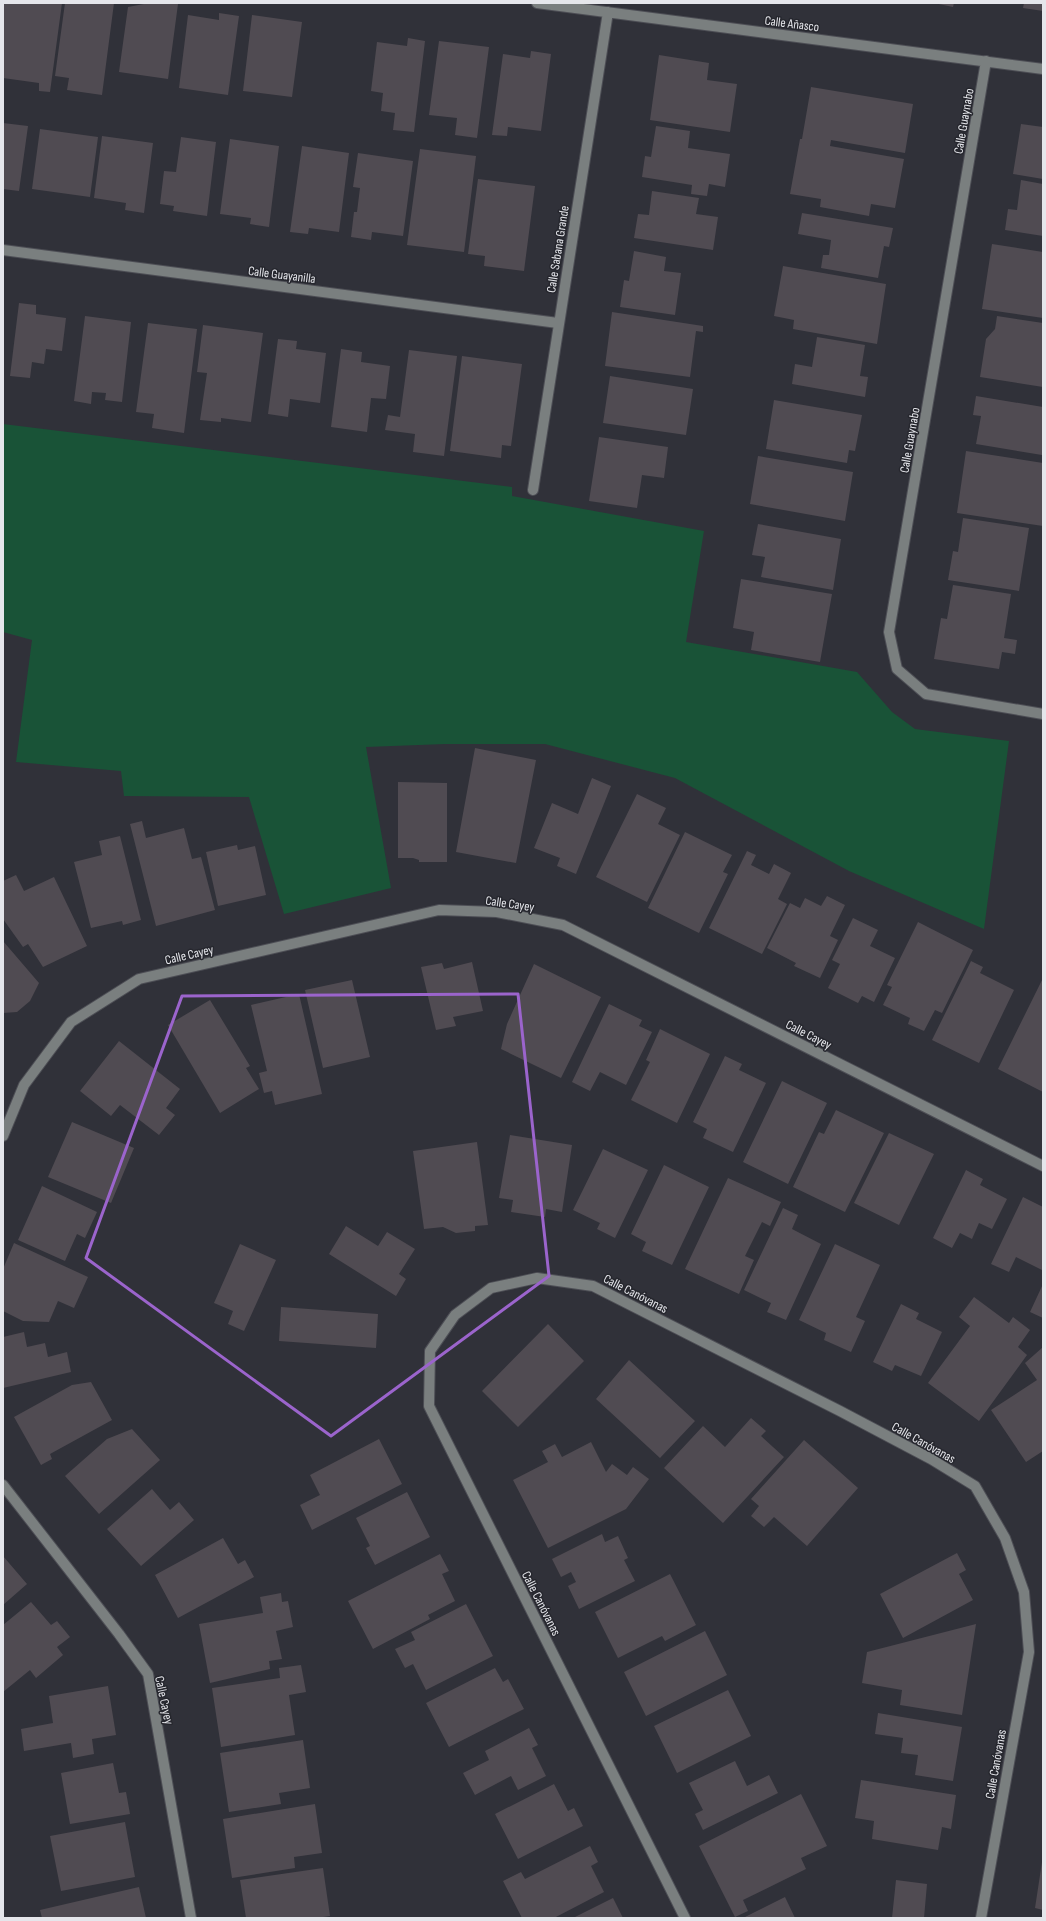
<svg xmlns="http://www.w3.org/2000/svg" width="1046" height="1921" font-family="'Sofia Sans Condensed',sans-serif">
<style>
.green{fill:#195337}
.building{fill:#504b52}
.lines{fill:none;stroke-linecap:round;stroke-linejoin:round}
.minor-casing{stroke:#4d4e55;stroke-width:12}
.minor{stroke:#7a7f7f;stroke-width:10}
.marked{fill:none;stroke:#9b64cc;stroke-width:3;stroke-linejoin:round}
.labels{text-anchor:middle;stroke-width:3;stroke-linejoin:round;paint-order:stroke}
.street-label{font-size:13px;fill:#e5e6eb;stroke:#26272e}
</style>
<rect width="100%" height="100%" fill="#303139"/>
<!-- green -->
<path class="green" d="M3,424L512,487V496L704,531L686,642L857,672L892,712L915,729L1009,741L984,929L849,871L675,778L545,744H445L366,747L391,888L284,914L249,797L124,796L121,771L16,762L32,640L3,632Z"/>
<!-- building -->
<path class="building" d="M3,3H62L50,92L39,91V83L3,78Z
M65,3H114L102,95L67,90L69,78L55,76Z
M149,3L178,4L168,79L119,72L128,7Z
M934,3H954L953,7Z
M1024,3H1043V11L1023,8Z
M219,13L239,16L228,95L179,88L188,15L219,20Z
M252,15L302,22L292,97L243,91Z
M408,38L425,41L414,132L393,130L395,113L381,111L383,93L371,91L377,42L407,46Z
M439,41L489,47L477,138L455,135L457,118L429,115Z
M531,51L551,54L541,131L508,127L507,136L492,135L503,54L530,58Z
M659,55L709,63L707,80L737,84L730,132L650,120Z
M811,87L913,104L905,153L831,140L830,146L904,159L895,208L871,204L869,216L820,207L821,199L790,194L800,139H802Z
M3,123L28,126L19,191L3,189Z
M1021,124L1043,127V179L1013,174Z
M656,126L690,131L688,148L730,154L725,187L709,184L707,196L691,194L692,185L642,177L645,156L651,157Z
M40,129L98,137L90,197L32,189Z
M102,136L153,143L144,213L125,210L126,203L94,198Z
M181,137L216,142L207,216L173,211L174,206L160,204L164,171L176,172Z
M230,139L279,146L269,227L250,224L251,218L220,214Z
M302,146L349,153L339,232L309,228L308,234L290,232Z
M420,149L476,156L464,252L407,245Z
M358,153L413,161L403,236L372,232L371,240L351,237L354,212H357L360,188L353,187Z
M478,179L535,186L524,271L484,266L485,256L468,254Z
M1021,180L1043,184V236L1005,230L1008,209L1017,210Z
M652,191L699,198L696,214L718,217L713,250L634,238L638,214L649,215Z
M802,213L893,228L889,247L884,246L878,278L821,268L823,255H829L831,240L798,234Z
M992,244L1043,252V318L982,309Z
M634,251L666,257L664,271L681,273L675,315L620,307L624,280L629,281Z
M783,266L886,284L877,344L793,329L794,320L774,316Z
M19,303L36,305V314L66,318L62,351L46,349L44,364L32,362L30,378L10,376Z
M612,312L703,326V332L696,331L690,377L605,366Z
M85,316L131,322L122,402L105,400L106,393L92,392L91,404L74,401Z
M997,316L1043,323V387L980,377L986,339L995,329Z
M148,323L197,329L184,433L152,428L154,414L136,412Z
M203,325L263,333L251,422L221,418V422L200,420L207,373L197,372Z
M817,337L865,345L860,376L868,377L865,397L792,384L795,364L812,367Z
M278,339L297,341L296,349L326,353L320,403L290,399L288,417L268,414Z
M341,349L362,352L361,362L390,366L386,399L371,398L367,432L331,427Z
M409,350L457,356L444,456L413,452L415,434L385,430L388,415L400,417Z
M462,356L522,364L511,446L502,445L501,458L450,451Z
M610,376L693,389L686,435L603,423Z
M976,396L1043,407L1042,455L976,444L981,416L973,415Z
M774,400L862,415L855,451L849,450L847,463L766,449Z
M599,437L668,447L664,478L642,475L637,508L589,501Z
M966,451L1043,463V526L957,513Z
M758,456L853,472L845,521L750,504Z
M963,518L1029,528L1019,591L948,580L953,551L958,552Z
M758,524L841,539L833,590L761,577L765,557L752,555Z
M741,579L832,594L820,662L751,650L754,632L733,628Z
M953,585L1011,594L1004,638L1017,640L1015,654L1002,652L999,669L934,659L941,618L947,619Z
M475,748L536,760L516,863L456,852Z
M592,778L611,786L576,874L557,866L560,858L534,848L552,803L578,814Z
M398,782L447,783V862H419V860L413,858H398Z
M637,794L666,808L658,824L680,835L647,902L596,877Z
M142,821L146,838L184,828L192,859L201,857L215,910L156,926L130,824Z
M685,832L732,855L723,872L728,874L699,933L648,908Z
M120,836L141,920L123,925L122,921L91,928L74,862L102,855L99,841Z
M237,845L238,850L255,846L266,895L218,906L206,852Z
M747,851L756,855L751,865L769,874L774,864L791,873L778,899L787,904L762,954L709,928Z
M16,875L24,891L54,877L87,946L43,967L28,944L23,947L3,919V881Z
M827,896L845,905L830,936L838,940L820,978L794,966L796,963L767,948L790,903L800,908L805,898L821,906Z
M853,918L878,930L870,946L895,958L874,1002L862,996L858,1003L828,988L840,964L832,960Z
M918,922L973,950L942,1013L935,1010L924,1031L908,1024L910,1018L883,1005L892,987L887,985Z
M3,941L39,983L30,1001L17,1012L3,1013Z
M971,961L983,967L980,973L1014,990L979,1063L932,1040Z
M472,962L483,1011L453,1017L456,1026L436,1030L421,967L442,963L444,969Z
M534,964L601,997L561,1078L501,1049L507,1024Z
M1043,978V1092L998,1069Z
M352,980L370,1057L323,1068L305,990Z
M299,994L322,1094L275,1105L272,1091L264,1093L259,1073L267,1071L251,1005Z
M210,1000L250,1066L246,1068L259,1089L220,1113L168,1025Z
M609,1004L642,1020L639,1026L652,1032L626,1085L600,1072L590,1091L572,1082Z
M660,1029L710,1054L677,1123L631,1100L650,1062L646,1060Z
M119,1041L180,1089L166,1108L175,1115L159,1135L120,1105L111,1116L80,1091Z
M725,1056L742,1064L739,1070L766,1083L733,1152L703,1138L707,1129L693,1122Z
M782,1081L827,1103L788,1184L743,1162Z
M836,1110L884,1133L845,1212L793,1187L819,1132L824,1134Z
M72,1122L134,1148L111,1203L48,1177Z
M889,1133L934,1154L899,1225L854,1203Z
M510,1135L572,1145L562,1212L546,1209L545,1217L511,1212L513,1200L499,1198Z
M477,1142L488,1225L475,1226V1231L456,1233L443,1227L424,1229L413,1151Z
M603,1149L648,1170L615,1238L597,1229L600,1223L573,1210Z
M664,1165L709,1187L672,1265L642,1251L646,1242L631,1234Z
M966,1170L983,1179L980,1185L1007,1199L992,1229L979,1223L972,1239L960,1233L952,1248L933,1238Z
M728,1178L781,1202L770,1226L762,1222L745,1256L754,1260L739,1294L685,1269Z
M42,1186L97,1212L85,1238L77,1234L65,1261L18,1240Z
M1023,1197L1043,1207V1268L1042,1270L1016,1257L1009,1272L991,1264Z
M783,1208L798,1215L792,1229L821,1244L786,1320L767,1312L771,1303L744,1290Z
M346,1226L378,1246L387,1232L415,1249L399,1274L406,1279L396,1296L329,1254Z
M14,1243L88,1277L74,1308L58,1301L49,1322L23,1321L3,1311V1269Z
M240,1244L276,1260L244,1331L228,1324L233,1311L214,1303Z
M835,1244L880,1265L856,1317L865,1321L851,1352L824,1340L826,1333L799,1320Z
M1043,1284V1318L1030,1312Z
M974,1297L1009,1323L1013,1317L1030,1330L1018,1347L1027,1355L979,1421L928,1383L970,1326L959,1317Z
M901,1304L919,1313L916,1319L942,1332L921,1376L895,1365L892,1371L873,1362Z
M281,1307L378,1314L376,1348L279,1341Z
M548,1324L584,1361L518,1427L482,1391Z
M24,1332L27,1347L45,1343L48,1357L67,1352L71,1372L3,1388V1337Z
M1043,1347V1451L1026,1462L991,1410L1037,1380L1025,1363Z
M629,1360L695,1421L660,1458L596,1399Z
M91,1382L112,1420L50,1454L52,1459L41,1465L14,1417L72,1385Z
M751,1418L766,1431L761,1436L784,1457L723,1523L664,1468L703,1426L725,1447Z
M132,1429L160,1460L99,1514L65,1476L107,1439Z
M379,1439L402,1484L312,1530L300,1505L320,1495L310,1475Z
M804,1440L858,1488L807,1546L774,1517L764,1527L751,1516L759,1506L751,1499Z
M591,1442L606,1472L612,1464L627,1475L633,1467L649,1479L626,1509L548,1548L513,1480L548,1462L542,1451L555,1444L562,1457Z
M152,1489L170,1510L179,1502L194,1520L141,1566L107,1529Z
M407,1492L430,1537L375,1565L366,1548L370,1546L356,1518Z
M602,1534L605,1542L618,1536L628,1558L624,1560L635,1581L579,1609L568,1586L576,1582L571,1572L561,1577L552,1559Z
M223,1538L238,1564L245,1560L254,1577L178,1618L155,1575Z
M957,1553L966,1570L959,1574L973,1600L903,1638L880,1594Z
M440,1554L449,1571L442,1574L455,1601L428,1615L430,1619L373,1649L348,1601Z
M3,1556L27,1584L3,1605Z
M670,1574L696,1625L665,1641L662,1636L618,1658L595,1612Z
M281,1593L282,1602L288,1601L293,1627L276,1631L282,1659L269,1661L270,1669L210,1683L199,1624L263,1613L260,1597Z
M31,1602L51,1625L57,1621L70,1637L57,1647L63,1655L36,1678L30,1670L3,1692V1625Z
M466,1604L493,1656L426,1690L413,1664L405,1668L395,1649L415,1640L411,1632Z
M976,1624L962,1715L900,1705L902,1690L862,1683L867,1652Z
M705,1631L727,1675L646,1716L624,1672Z
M301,1665L306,1692L289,1695L295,1735L221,1747L212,1688L280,1678L279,1668Z
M495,1668L503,1682L508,1679L524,1709L449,1747L426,1703Z
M108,1686L116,1735L92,1739L94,1754L73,1758L71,1743L24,1751L21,1729L53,1723L49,1696Z
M728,1690L751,1736L677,1773L654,1726Z
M878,1713L962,1727L953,1781L915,1775L918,1755L901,1753L903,1738L875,1734Z
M529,1728L538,1745L532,1748L546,1776L518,1790L511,1776L475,1795L463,1773L489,1760L485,1751Z
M303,1740L310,1788L279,1793L281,1804L229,1812L220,1753Z
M735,1761L747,1786L769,1775L778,1793L703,1830L695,1814L703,1810L689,1783Z
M113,1763L119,1793L126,1792L130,1814L70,1824L61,1773Z
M861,1780L956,1795L951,1829L942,1827L938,1850L872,1839L874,1821L855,1818Z
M554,1784L568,1811L574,1808L583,1826L518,1859L495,1814Z
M801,1794L827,1846L801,1858L806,1869L743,1900L748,1911L735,1917L699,1846Z
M315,1804L322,1853L294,1857L295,1868L232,1878L223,1819Z
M125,1822L135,1877L61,1891L50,1836Z
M590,1846L598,1862L591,1866L604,1892L554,1918H522L503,1881L521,1872L525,1879Z
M1042,1862H1043V1910L1035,1908Z
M323,1868L330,1916L317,1918H246L240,1880Z
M896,1880L927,1884L924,1918H892Z
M139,1887L146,1918H42L40,1910Z
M785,1897L795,1918H743Z
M613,1898L623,1918H573Z"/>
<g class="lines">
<!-- minor casing -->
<g class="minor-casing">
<path id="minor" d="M537,3L1043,69
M986,61L889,632L897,669L926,694L1043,714
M3,250L558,323
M533,490L608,12
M3,1136L24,1085L71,1022L139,979L439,910L497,912L563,925L1043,1166
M3,1485L119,1634L148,1674L191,1918
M685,1918L429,1406L430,1351L455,1315L491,1288L537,1278L593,1286L840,1411L931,1459L975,1486L1005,1538L1024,1592L1029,1652L981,1918"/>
</g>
<!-- minor -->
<use href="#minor" class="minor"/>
</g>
<!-- marked area -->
<path class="marked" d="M518,994L549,1276L331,1436L86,1258L182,996Z"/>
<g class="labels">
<!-- street labels -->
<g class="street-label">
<text transform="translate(792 23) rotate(7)" y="5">Calle Añasco</text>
<text transform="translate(963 121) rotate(-80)" y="5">Calle Guaynabo</text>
<text transform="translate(557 249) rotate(-81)" y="5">Calle Sabana Grande</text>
<text transform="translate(282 274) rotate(7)" y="5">Calle Guayanilla</text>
<text transform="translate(909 440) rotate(-80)" y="5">Calle Guaynabo</text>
<text transform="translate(510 903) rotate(8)" y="5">Calle Cayey</text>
<text transform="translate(189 954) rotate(-13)" y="5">Calle Cayey</text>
<text transform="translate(809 1034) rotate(27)" y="5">Calle Cayey</text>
<text transform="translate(636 1293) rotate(27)" y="5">Calle Canóvanas</text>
<text transform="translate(924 1442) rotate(29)" y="5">Calle Canóvanas</text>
<text transform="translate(542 1603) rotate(63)" y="5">Calle Canóvanas</text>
<text transform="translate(165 1700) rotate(78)" y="5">Calle Cayey</text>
<text transform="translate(995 1764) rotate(-80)" y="5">Calle Canóvanas</text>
</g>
</g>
<!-- border -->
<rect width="1046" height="1921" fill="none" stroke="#e5e6eb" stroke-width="8"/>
</svg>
